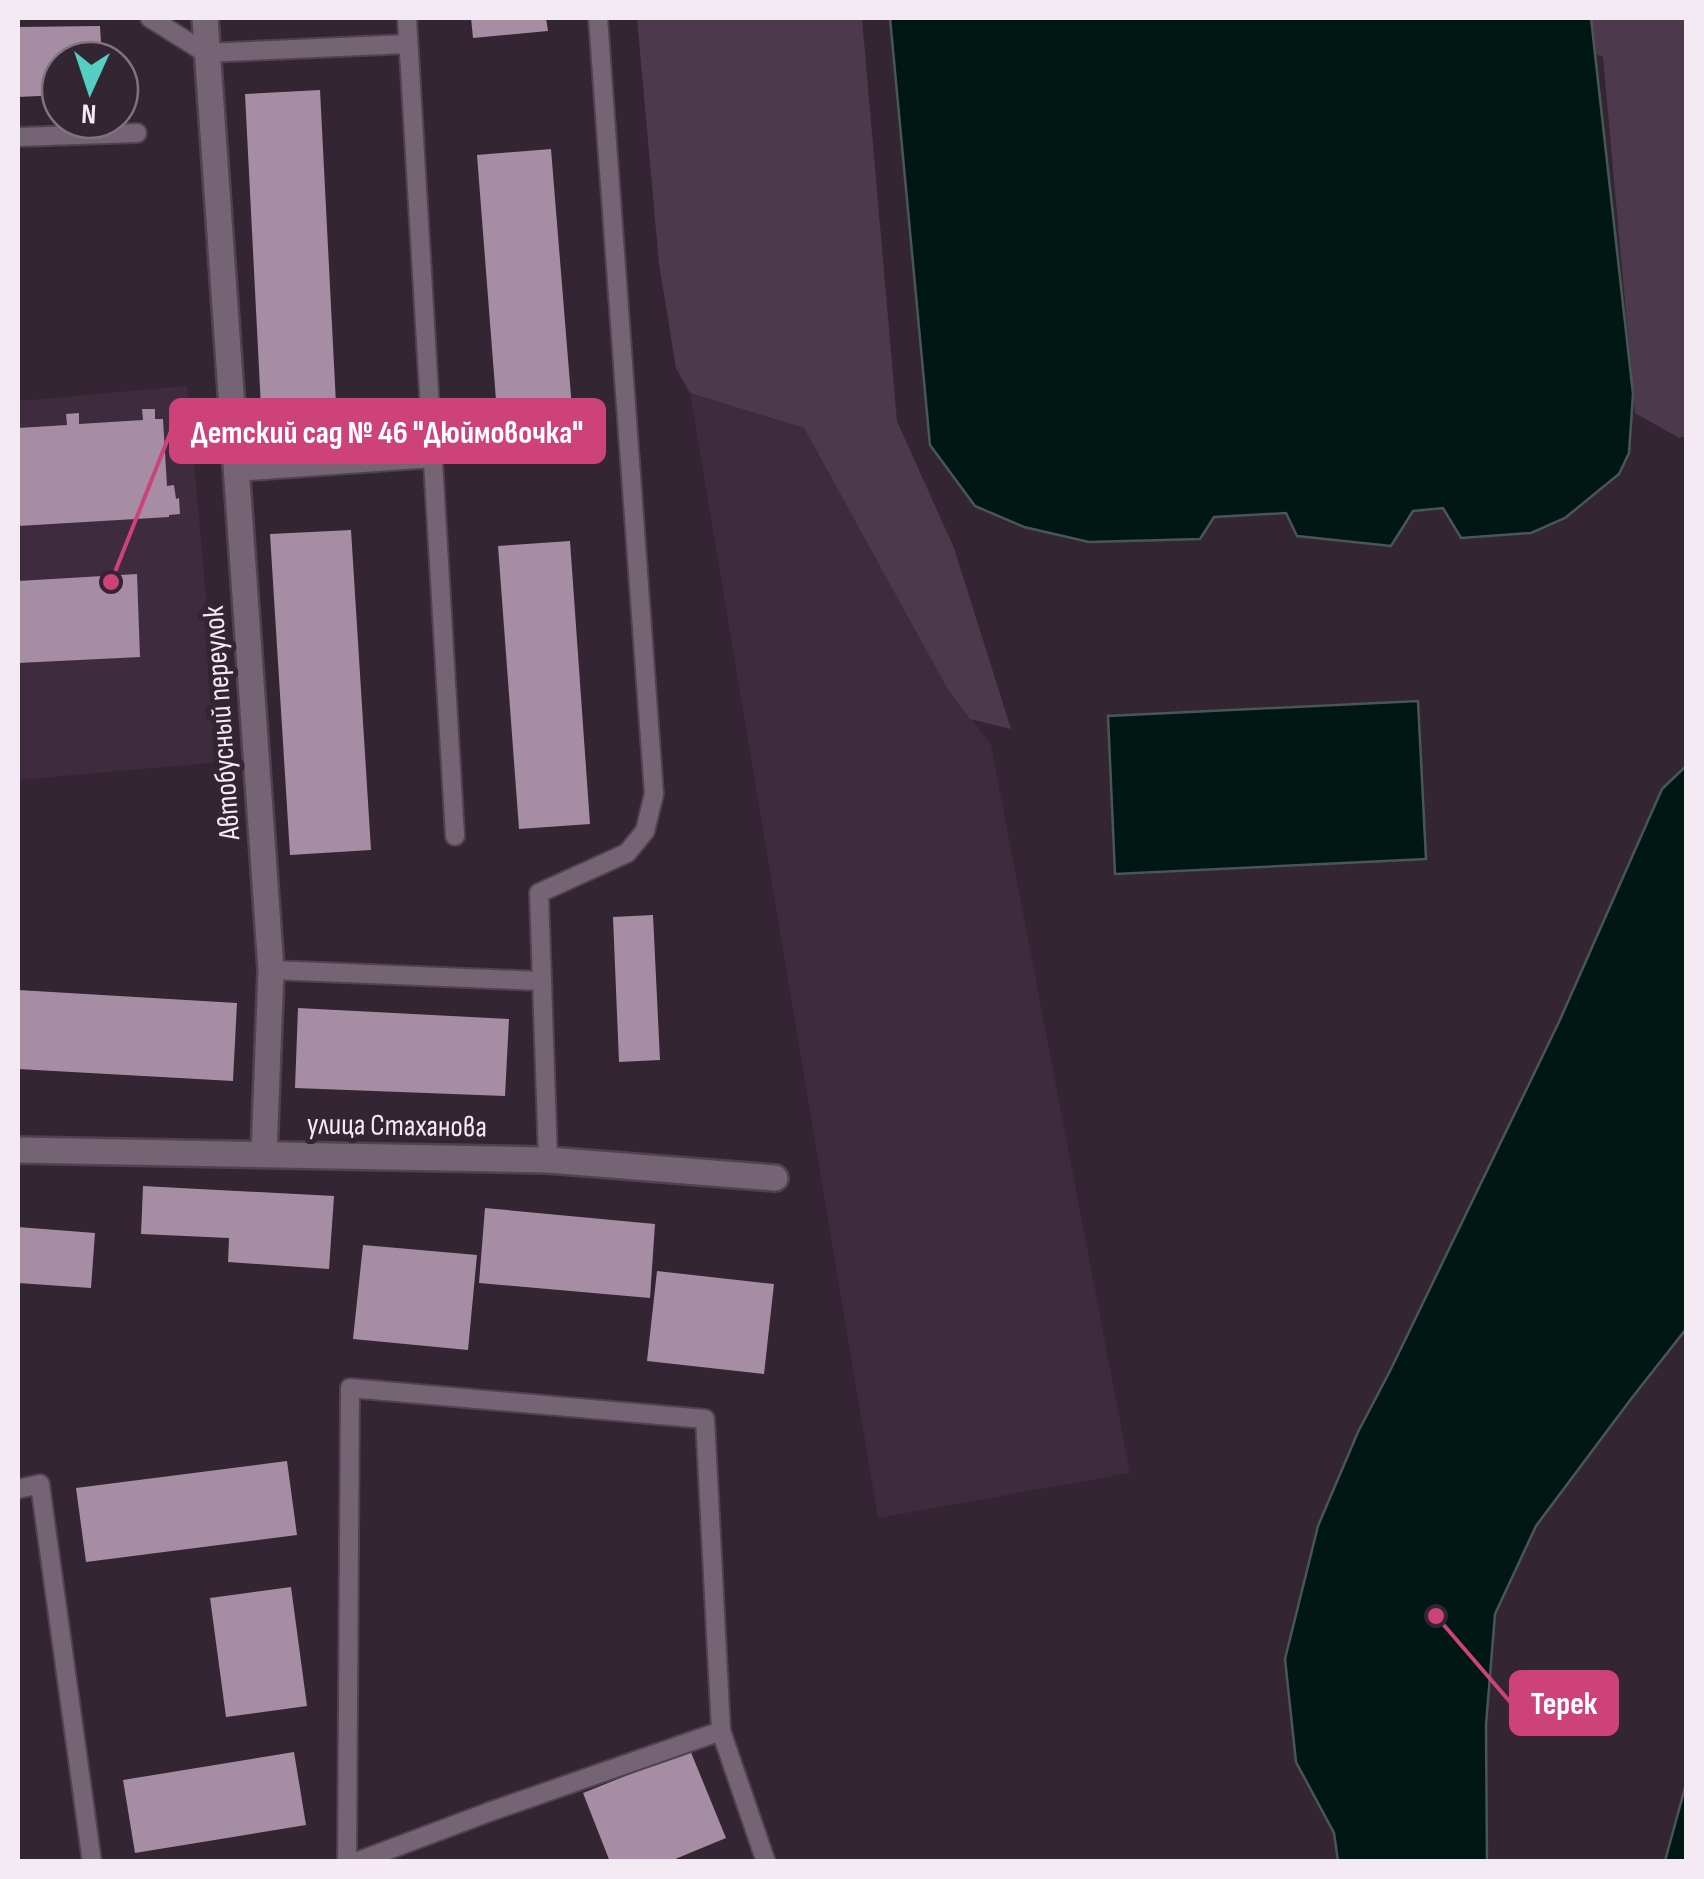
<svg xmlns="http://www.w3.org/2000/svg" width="1704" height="1879" font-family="'Sofia Sans Condensed',sans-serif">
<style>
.built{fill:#3f2b3e}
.green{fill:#4d394c}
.water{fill:#001714;stroke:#495657;stroke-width:2.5}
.building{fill:#a68da4}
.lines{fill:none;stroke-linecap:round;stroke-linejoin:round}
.lane-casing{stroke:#4f434e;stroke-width:22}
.street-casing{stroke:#4f434e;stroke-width:30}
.lane{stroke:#756474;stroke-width:18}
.street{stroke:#756474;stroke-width:25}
.labels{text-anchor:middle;stroke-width:10;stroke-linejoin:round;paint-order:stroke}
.street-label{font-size:30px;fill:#f4eaf3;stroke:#332532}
.leader{fill:none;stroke:#cc4279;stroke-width:4}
.callout-dot{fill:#cc4279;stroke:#332532;stroke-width:4}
.callout{fill:#cc4279;stroke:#cc4279;stroke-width:4}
.callout-label{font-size:32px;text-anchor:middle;font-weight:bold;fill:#fff}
</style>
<rect width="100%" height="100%" fill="#332532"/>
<!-- built -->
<path class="built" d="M187,386L221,762L18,780V401Z
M690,393L804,428L940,675L991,745L1130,1473L878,1518Z"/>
<!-- green -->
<path class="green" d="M637,18H862L897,421L954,548L1011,729L970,719L947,688L804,428L690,393L676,368L659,264Z
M1558,18H1686V436L1679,438L1635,413L1603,57L1577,46Z"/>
<!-- water -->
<path class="water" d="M890,18H1591L1633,394L1629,453L1619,474L1565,518L1531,533L1461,538L1443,508L1413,511L1391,546L1297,536L1286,513L1214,517L1200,539L1089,542L1024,527L975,506L930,445Z
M1418,701L1426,859L1115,874L1108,716Z
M1686,766V1329L1631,1399L1536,1526L1495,1614L1486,1725L1487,1861H1338L1334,1833L1296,1762L1285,1659L1318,1526L1358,1432L1390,1371L1559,1022L1662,789Z
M1686,1784V1861H1665Z"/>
<!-- building -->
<path class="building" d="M471,18H546L548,31L473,38Z
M100,26L102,60H60V95L18,97V27Z
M320,90L336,404L261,408L245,94Z
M551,149L574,433L499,439L477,155Z
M142,409H155V419H163L167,486L174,485L176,499L179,498L180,514L169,515V517L18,526V428L67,425L66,414L79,413V424L143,420Z
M351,530L371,850L290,855L270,534Z
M570,541L590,824L519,829L498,546Z
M137,574L140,657L18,663V581Z
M653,915L660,1060L619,1062L613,917Z
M18,990L237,1003L233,1081L18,1069Z
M298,1008L509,1019L505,1096L295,1088Z
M143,1186L334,1196L329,1269L228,1262L229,1238L141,1234Z
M485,1208L655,1224L650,1298L479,1283Z
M18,1227L95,1233L91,1288L18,1283Z
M363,1245L477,1255L468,1350L353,1339Z
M657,1271L774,1284L764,1374L647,1361Z
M287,1461L297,1535L86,1562L76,1488Z
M291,1587L307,1706L226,1717L210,1598Z
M690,1750L726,1838L668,1862H610L583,1793Z
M294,1752L306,1825L135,1853L123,1780Z"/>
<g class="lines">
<!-- lane casing -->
<g class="lane-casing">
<path id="lane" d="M150,18L206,53L408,44
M407,18L455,836
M18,137L137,133
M235,472L433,458
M271,970L542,981
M548,1160L539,893L627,853L645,831L654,794L598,18
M18,1489L40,1484L92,1862
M347,1862L350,1388L705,1419L721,1731L766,1862
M356,1862L489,1812L721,1731"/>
</g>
<!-- street casing -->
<g class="street-casing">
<path id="street" d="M205,18L271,970L264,1155
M18,1150L548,1160L775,1178"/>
</g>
<!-- lane -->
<use href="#lane" class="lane"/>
<!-- street -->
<use href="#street" class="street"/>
</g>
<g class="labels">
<!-- street labels -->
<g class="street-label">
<text transform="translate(221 723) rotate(-94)" y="10">Автобусный переулок</text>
<text transform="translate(397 1125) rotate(1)" y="10">улица Стаханова</text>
</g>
</g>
<!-- callouts -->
<path class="leader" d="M111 582L171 431M1436 1616L1511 1703"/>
<g class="callout-dot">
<circle cx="111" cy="582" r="10"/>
<circle cx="1436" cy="1616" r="10"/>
</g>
<g class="callout">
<rect x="171" y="400" width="433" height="62" rx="10"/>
<rect x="1511" y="1672" width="106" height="62" rx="10"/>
</g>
<g class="callout-label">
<text x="387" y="443">Детский сад № 46 "Дюймовочка"</text>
<text x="1564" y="1714">Терек</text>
</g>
<!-- border -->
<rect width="1704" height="1879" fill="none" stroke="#f4eaf3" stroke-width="40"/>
<!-- north arrow -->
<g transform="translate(90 90) rotate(183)"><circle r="48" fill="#332532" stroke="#80747f" stroke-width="2.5"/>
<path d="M0-8L18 38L0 25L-18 38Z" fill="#56cec3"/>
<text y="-15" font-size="28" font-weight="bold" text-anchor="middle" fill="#f4eaf3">N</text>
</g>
</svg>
